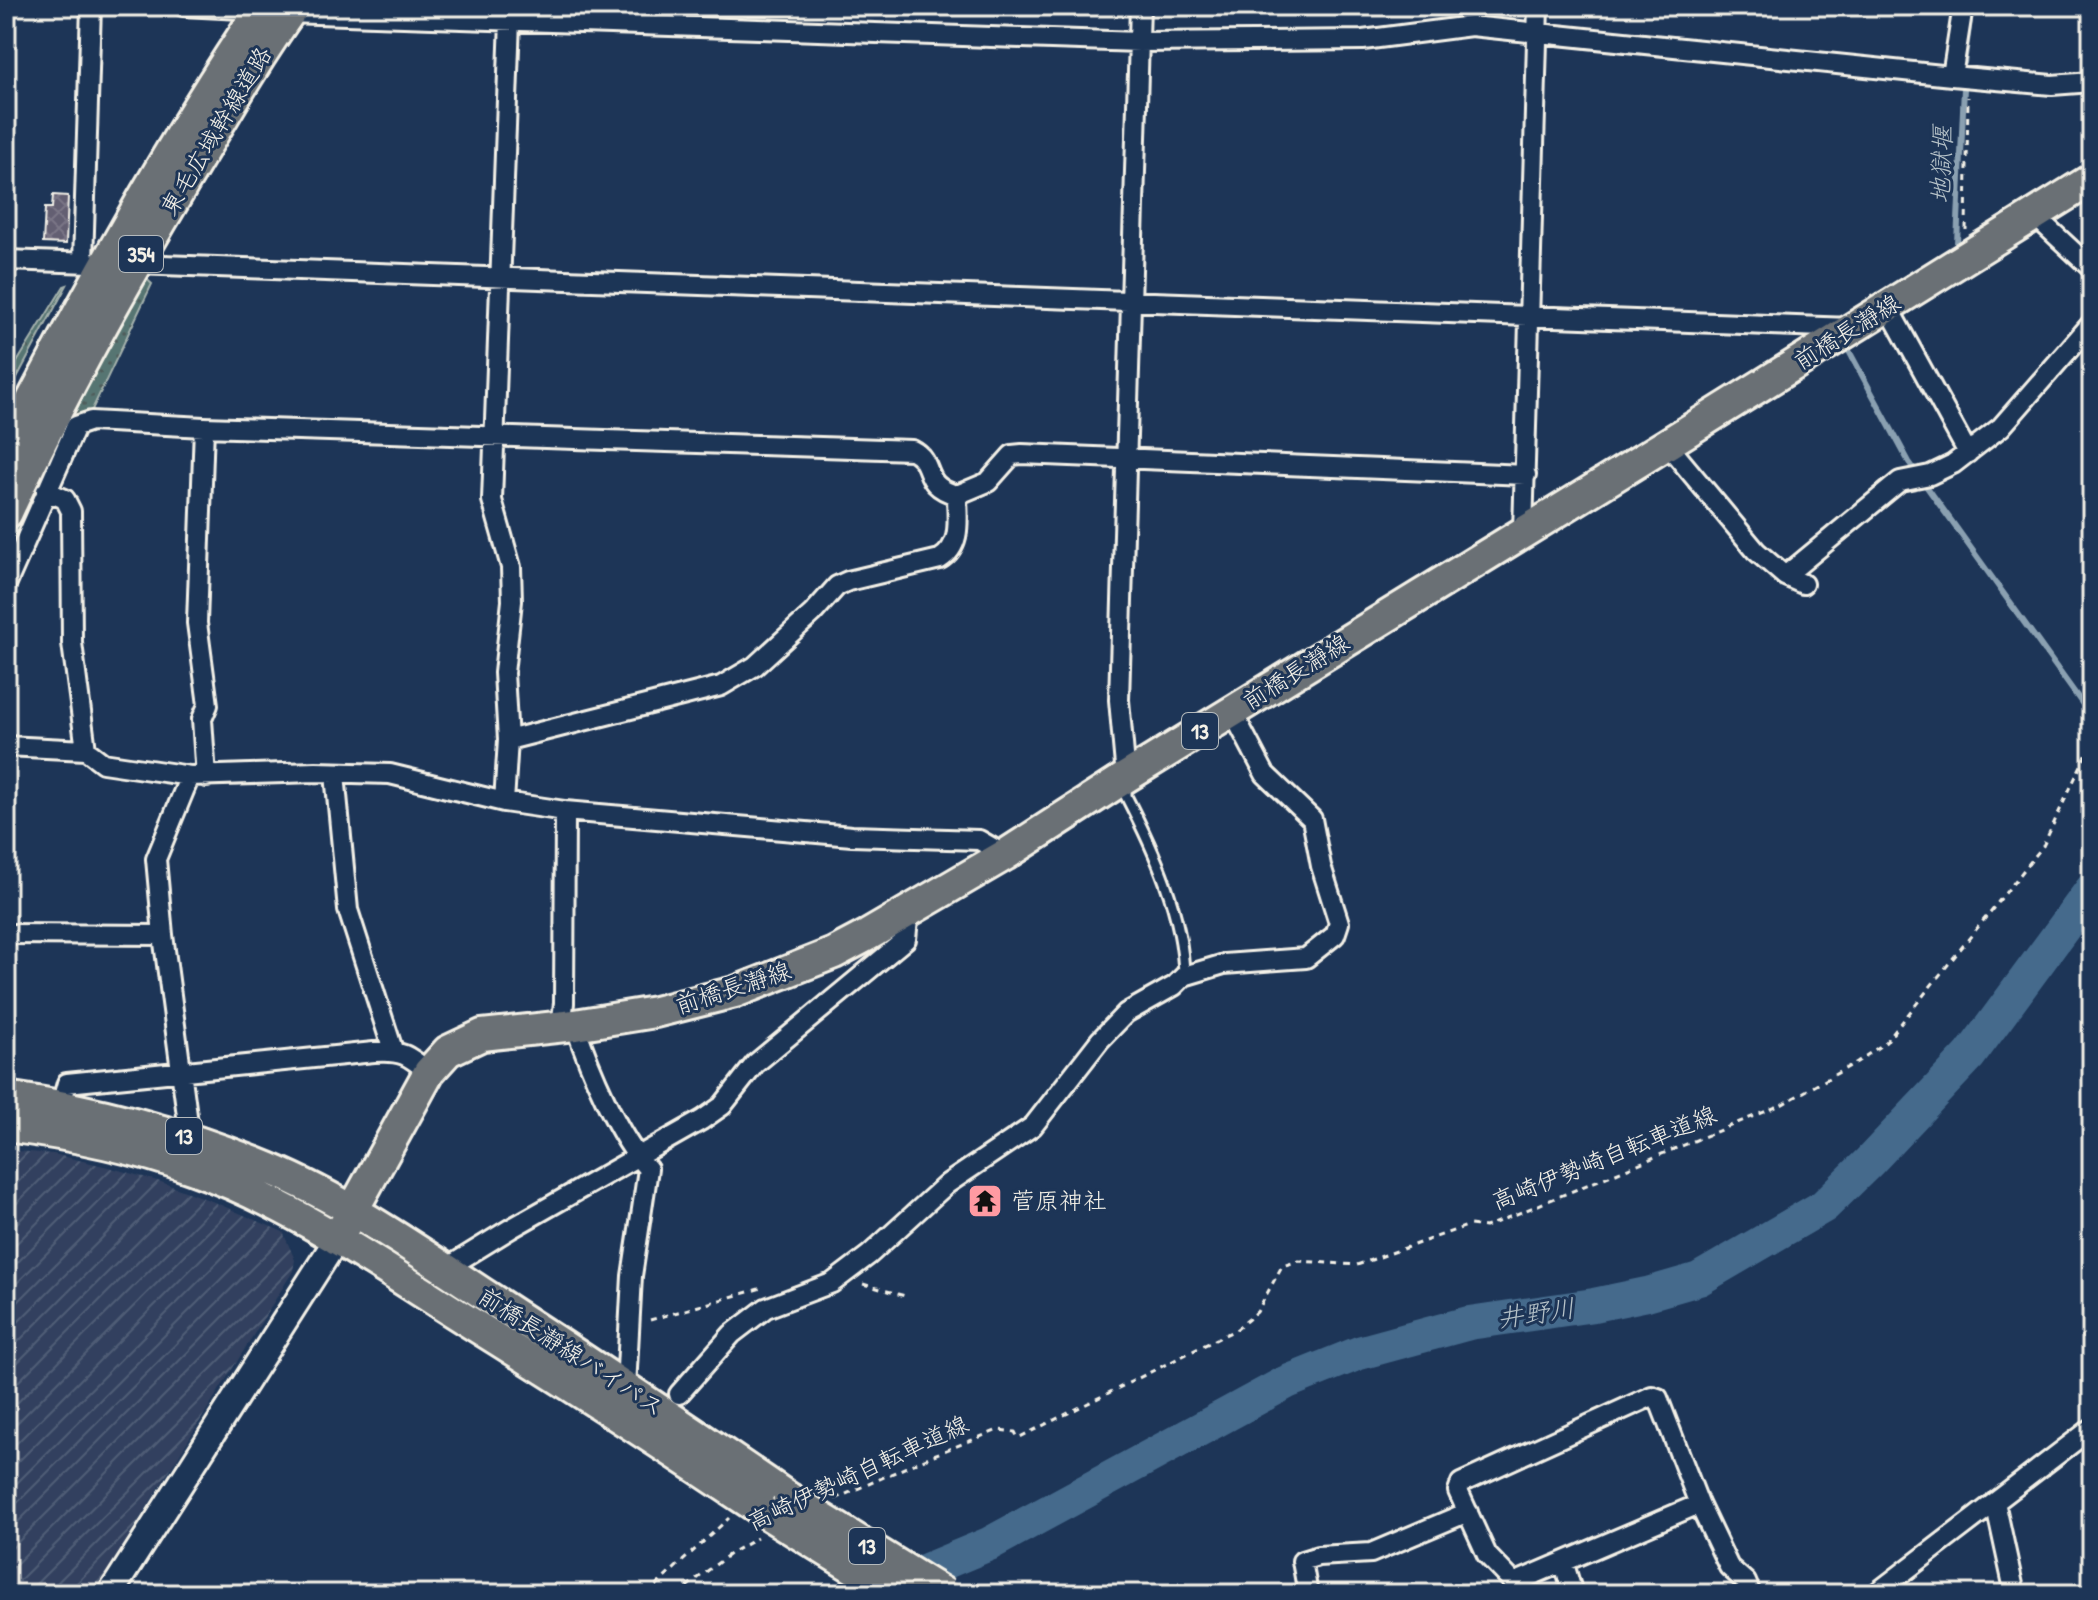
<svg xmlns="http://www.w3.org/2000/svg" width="2098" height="1600" font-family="'Patrick Hand','Klee One',sans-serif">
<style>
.industrial{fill:url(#industrial-furrows)}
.grass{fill:url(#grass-dots);stroke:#a5b2ad;stroke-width:2}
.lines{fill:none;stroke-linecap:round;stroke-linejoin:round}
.stream{stroke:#8aa0b1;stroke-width:6}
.river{stroke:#446a8c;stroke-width:34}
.building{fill:url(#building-cross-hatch);stroke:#f4f1e8;stroke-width:2}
.service-casing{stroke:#f4f1e8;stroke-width:15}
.minor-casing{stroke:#f4f1e8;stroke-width:24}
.tertiary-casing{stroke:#f4f1e8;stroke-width:30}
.primary-casing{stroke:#f4f1e8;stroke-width:36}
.trunk-casing{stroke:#f4f1e8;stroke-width:38}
.path{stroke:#f4f1e8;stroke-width:3;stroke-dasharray:6 6;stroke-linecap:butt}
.service{stroke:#1d3557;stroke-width:9}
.minor{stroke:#1d3557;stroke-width:18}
.tertiary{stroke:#1d3557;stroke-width:24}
.primary{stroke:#6a7074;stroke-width:30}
.trunk{stroke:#6a7074;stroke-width:32}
.primary-bridge-casing{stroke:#f4f1e8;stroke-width:36;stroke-linecap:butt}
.primary-bridge{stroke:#6a7074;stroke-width:30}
.labels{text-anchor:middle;stroke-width:6;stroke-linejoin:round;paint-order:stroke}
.shield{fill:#1d3557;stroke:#b4b9bc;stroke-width:2}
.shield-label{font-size:22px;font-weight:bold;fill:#f4f1e8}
.street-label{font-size:24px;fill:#f4f1e8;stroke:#1d3557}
.poi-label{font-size:24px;fill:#f4f1e8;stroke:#1d3557;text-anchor:start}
.water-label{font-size:26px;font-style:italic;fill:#b6c2c8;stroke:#1d3557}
</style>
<defs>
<pattern id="industrial-furrows" width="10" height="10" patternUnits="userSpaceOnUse" patternTransform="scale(2)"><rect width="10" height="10" fill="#32415f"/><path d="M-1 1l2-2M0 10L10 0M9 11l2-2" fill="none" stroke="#505d76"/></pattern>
<pattern id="grass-dots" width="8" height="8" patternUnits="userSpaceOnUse" patternTransform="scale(2)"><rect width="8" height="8" fill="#567472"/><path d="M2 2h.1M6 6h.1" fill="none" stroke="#4f5c5a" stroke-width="1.8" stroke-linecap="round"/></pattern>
<pattern id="building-cross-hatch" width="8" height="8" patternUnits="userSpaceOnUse" patternTransform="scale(2)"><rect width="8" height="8" fill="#635e72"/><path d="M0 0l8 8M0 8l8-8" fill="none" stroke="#7a7686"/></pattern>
</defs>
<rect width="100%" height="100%" fill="#1d3557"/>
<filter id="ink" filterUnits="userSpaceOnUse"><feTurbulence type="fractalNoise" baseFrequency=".0125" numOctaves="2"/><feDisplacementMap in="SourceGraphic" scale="16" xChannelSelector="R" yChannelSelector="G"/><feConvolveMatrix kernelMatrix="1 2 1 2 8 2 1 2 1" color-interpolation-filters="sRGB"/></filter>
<g filter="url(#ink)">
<!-- industrial -->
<path class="industrial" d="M6,1150L53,1154L108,1167L161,1182L214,1202L283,1232L295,1260L293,1271L93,1594H6Z"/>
<!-- grass -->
<path class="grass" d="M141,274L152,284L91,412L72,417L6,577V542L73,399Z
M67,285L6,398V380L64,286Z"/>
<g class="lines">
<!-- stream -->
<path class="stream" d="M1964,63L1972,6
M1957,243L1964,88
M1849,351L1909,462L2092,717"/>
<!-- river -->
<path class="river" d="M888,1586L989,1544L1287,1382L1359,1353L1469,1323L1594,1305L1647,1294L1699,1279L1824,1206L1869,1162L1970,1055L2092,889"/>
</g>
<!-- building -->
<path class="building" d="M53,195L68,196L66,244L43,243L45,208H52Z"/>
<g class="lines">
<!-- service casing -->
<g class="service-casing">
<path id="service" d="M1126,784V796C1154,850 1183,914 1184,976"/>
</g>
<!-- minor casing -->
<g class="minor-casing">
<path id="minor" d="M183,6L261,10
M288,13L1139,42L1363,40L1471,26L1952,76L1963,6
M1952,76L2052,85L2092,82
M2033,214L2092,269
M6,260L91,263
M83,262L91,6
M135,264L1851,328
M1888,307L1968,453
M204,427L197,623L208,705L202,719L206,777
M1667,444L1756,551L1785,576L1803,584
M46,491L65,499L71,511L72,643L86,750
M1523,532L1538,6
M1785,576L1900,481L1930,475L1953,464L2001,427L2092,323
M6,585L76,426L91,421L204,427L912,450C937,463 919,485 957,495L988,482L1012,455L1022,454L1526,475
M508,740L721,686L755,666L813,613L837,586L848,581L940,559C963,545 957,518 957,495
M6,746L86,750L103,763L190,776L316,772L390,774L504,802L565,811L852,836L979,840L1005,855
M335,774L348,910L393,1050
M190,776L156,859L163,935L190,1138
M1126,777L1119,700L1140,6
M504,802L508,740L504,673L512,601L511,567L492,500L510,20
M6,934L163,935
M575,1025C589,1067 618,1137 648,1169L632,1276L626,1387
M561,1026L564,1003L565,811
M61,1105L67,1083L374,1052C402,1050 408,1055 429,1072
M445,1269L510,1229L702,1120L722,1106L755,1064L906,939L909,909
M679,1394L732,1334L766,1308L832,1283L869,1255L947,1184L1033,1126L1100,1040L1126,1013L1174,986L1184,976L1224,964L1306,958L1335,935L1339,923L1321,866L1312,819L1265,774L1232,711
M1995,1502L2015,1594
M1699,1504L1514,1583L1487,1555L1458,1491L1461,1483L1652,1396L1658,1398L1699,1504L1729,1567L1746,1582L1751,1594
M1564,1564L1573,1594
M1308,1594L1302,1561L1318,1556L1371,1553L1468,1512
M1875,1594L2092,1428"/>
</g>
<!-- tertiary casing -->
<g class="tertiary-casing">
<path id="tertiary" d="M110,1594L337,1239"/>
</g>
<!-- primary casing -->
<g class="primary-casing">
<path id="primary" d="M6,1097C97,1110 183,1133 268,1168C343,1199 414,1248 482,1293C585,1360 687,1428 789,1498
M6,1126C69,1134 134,1147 194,1169C295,1205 384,1269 474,1325C572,1386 668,1448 764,1512
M337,1239L429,1072L448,1051L482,1035L575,1025L655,1012L735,992L834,953L868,935L1005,855L1126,777L1667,444L2092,179"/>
</g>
<!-- trunk casing -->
<g class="trunk-casing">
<path id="trunk" d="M6,452C85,300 168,148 264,6
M6,512C58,399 118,292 181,186C217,126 252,63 293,6"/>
</g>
<!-- path -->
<path class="path" d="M1966,230L1968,97
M863,1284L905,1296
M650,1320L762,1288
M835,1499L931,1456L998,1430L1015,1432L1018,1438L1237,1329L1257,1312L1282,1266L1299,1261L1357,1265L1470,1225L1485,1227L1781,1105L1857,1062L1886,1042L2043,846L2092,742
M647,1594L729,1518
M677,1594L731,1553L757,1538"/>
<!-- service -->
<use href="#service" class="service"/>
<!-- minor -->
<use href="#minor" class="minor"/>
<!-- tertiary -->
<use href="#tertiary" class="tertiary"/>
<!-- primary -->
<use href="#primary" class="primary"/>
<!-- trunk -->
<use href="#trunk" class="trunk"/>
<!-- primary-bridge casing -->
<g class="primary-bridge-casing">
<path id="primary-bridge" d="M789,1498L945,1594
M764,1512L896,1594"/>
</g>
<!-- primary-bridge -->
<use href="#primary-bridge" class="primary-bridge"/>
</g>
</g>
<!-- icons -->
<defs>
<g id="temple-square" transform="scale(1.8)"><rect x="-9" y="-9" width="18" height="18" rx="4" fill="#ff9aa2" stroke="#1d3557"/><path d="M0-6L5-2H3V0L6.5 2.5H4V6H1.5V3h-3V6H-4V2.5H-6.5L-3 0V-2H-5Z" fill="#111"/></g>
</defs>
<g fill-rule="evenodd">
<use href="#temple-square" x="985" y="1201"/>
</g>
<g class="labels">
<!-- shield labels -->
<g class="shield">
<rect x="119" y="236" width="44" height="36" rx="6"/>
<rect x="1182" y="713" width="36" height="36" rx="6"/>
<rect x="166" y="1118" width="36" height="36" rx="6"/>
<rect x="849" y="1528" width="36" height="36" rx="6"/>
</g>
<g class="shield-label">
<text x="141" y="262">354</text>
<text x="1200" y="739">13</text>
<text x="184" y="1144">13</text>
<text x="867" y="1554">13</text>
</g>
<!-- street labels -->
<g class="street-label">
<text transform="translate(216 131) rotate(-59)" y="8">東毛広域幹線道路</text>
<text transform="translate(1847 332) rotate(-32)" y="8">前橋長瀞線</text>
<text transform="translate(1296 672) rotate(-32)" y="8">前橋長瀞線</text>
<text transform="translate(733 988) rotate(-18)" y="8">前橋長瀞線</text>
<text transform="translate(1604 1158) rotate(-22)" y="8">高崎伊勢崎自転車道線</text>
<text transform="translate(571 1352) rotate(33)" y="8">前橋長瀞線バイパス</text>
<text transform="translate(858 1473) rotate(-25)" y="8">高崎伊勢崎自転車道線</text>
</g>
<!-- poi labels -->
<g class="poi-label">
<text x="1011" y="1209">菅原神社</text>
</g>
<!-- water labels -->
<g class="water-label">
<text transform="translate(1941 165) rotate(-88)" y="9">地獄堰</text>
<text transform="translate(1536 1313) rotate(-8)" y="9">井野川</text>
</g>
</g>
<!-- margin -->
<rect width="2098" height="1600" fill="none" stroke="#1d3557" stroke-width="32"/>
<rect x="16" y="16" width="2066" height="1568" fill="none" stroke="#f4f1e8" stroke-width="3" filter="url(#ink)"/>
</svg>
